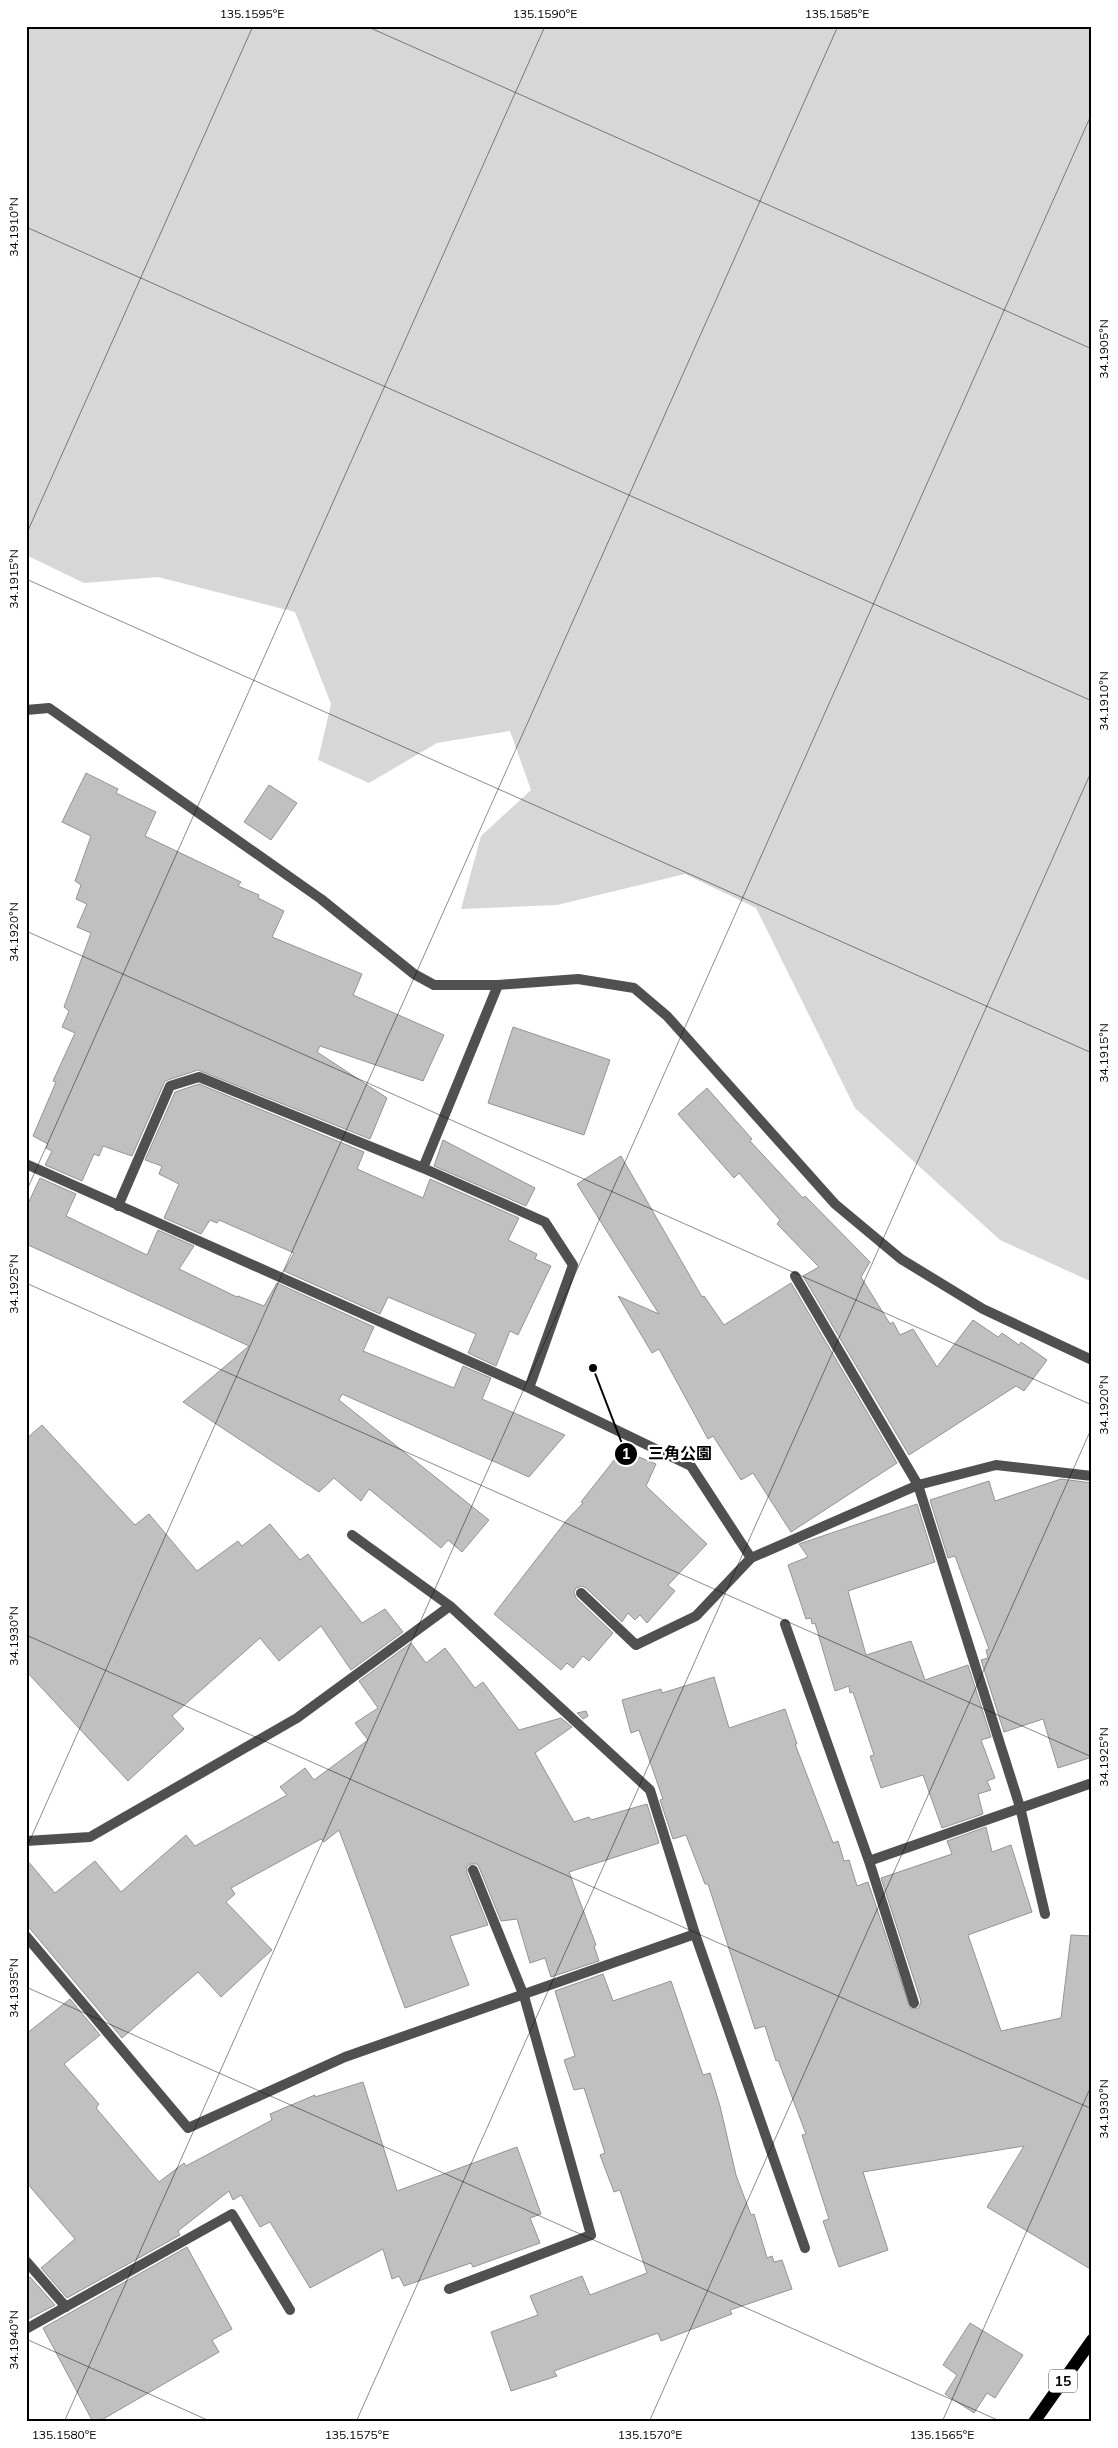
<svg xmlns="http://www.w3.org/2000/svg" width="1118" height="2448" font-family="Mulish,'Noto Sans JP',sans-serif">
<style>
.green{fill:#d7d7d7}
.building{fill:#c0c0c0;stroke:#949494}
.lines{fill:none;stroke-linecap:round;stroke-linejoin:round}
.street{stroke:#505050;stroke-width:10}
.primary{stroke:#000;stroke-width:12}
.ticks{fill:none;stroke:#000;stroke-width:1;stroke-opacity:0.45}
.labels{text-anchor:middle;stroke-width:4.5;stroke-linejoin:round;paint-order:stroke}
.shield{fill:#fff;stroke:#4c4c4c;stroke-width:1}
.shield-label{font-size:14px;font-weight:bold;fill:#000}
.leader{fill:none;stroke:#000;stroke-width:2}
.callout-dot{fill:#000;stroke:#fff;stroke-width:2}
.mark-label{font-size:15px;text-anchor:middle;font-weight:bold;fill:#fff}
.callout-label{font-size:16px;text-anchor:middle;font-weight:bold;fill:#000;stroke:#fff;stroke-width:4.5;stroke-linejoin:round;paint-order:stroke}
.neatline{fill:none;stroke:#000;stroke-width:2}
.ticks-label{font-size:12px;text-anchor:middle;fill:#000}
</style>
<rect width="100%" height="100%" fill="#fff"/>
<!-- green -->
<path class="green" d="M26,26H1092V1282L1000,1240L855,1108L756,908L685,874L557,905L461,909L481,836L531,790L510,731L437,743L369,783L318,760L331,704L295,612L158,577L84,583L26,555Z"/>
<!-- building -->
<path class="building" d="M86,773L118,789L116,793L156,812L145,836L241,882L238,886L259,895L258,898L284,911L272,937L362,974L353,995L444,1035L423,1081L320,1046L317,1052L387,1098L370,1139L198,1070L165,1081L132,1156L103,1146L99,1156L94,1154L82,1181L45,1165L52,1151L46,1148L48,1144L33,1136L56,1082L53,1081L75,1033L62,1027L69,1011L64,1007L91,933L77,927L87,904L76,899L81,885L75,881L91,836L62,822Z
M269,785L297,803L271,840L244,822Z
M513,1027L610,1060L584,1135L488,1103Z
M199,1084L364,1152L357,1169L423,1198L430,1179L519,1218L508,1240L537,1254L535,1259L551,1266L518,1335L510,1331L496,1366L468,1353L476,1334L388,1297L380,1314L284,1271L294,1253L219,1220L217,1223L210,1220L201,1234L164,1218L179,1184L159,1174L162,1166L145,1160L175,1092Z
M707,1088L752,1139L750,1141L803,1198L805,1196L870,1262L861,1277L890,1324L893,1322L900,1335L913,1329L937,1367L973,1320L998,1337L1002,1333L1019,1345L1021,1342L1047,1360L1024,1391L1016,1386L909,1455L803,1276L819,1267L777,1224L780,1220L739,1173L734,1178L678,1114Z
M443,1140L535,1188L526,1206L434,1166Z
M621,1156L702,1297L704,1296L724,1325L791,1283L897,1463L791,1532L753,1473L741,1480L713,1436L708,1439L659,1349L652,1353L618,1296L659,1314L577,1184Z
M40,1178L76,1194L66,1216L147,1255L158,1230L194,1246L179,1269L237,1297L238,1296L264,1306L277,1283L374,1327L363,1351L454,1388L463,1366L491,1378L482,1399L565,1435L529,1477L342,1394L339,1400L489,1520L462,1552L448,1540L441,1548L369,1489L361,1501L334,1478L319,1492L183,1402L249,1346L26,1244V1208Z
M42,1425L135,1525L149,1514L197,1571L238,1541L242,1546L270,1524L300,1560L308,1554L362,1623L385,1609L403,1632L351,1670L321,1626L279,1661L260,1638L172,1716L184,1729L128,1781L26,1671V1439Z
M622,1450L656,1464L646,1486L707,1544L668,1585L675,1591L647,1623L640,1615L635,1620L628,1613L622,1622L586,1588L582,1586L576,1588L574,1592L576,1598L613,1633L589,1661L583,1656L573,1668L567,1663L561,1670L494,1614L566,1521L583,1503L581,1502Z
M1061,1479L1092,1483V1757L1058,1768L1043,1719L1004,1732L981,1660L988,1658L986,1650L989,1649L955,1556L948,1558L930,1500L989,1481L995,1501Z
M917,1504L935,1562L848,1591L866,1655L911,1641L925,1680L968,1665L991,1737L981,1740L995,1778L987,1781L991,1790L978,1794L983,1814L942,1828L923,1775L881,1788L870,1756L874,1755L853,1692L850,1693L849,1686L835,1691L815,1623L812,1624L811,1618L806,1619L788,1565L808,1557L799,1544Z
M411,1643L426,1663L445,1648L475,1688L483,1682L519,1730L561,1718L572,1727L535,1753L574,1822L589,1817L591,1820L647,1804L659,1843L569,1872L596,1945L594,1946L599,1961L551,1977L545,1958L530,1963L517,1919L501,1921L479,1867L477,1864H471L467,1866V1873L488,1925L450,1936L469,1985L405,2008L339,1830L324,1842L321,1839L231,1888L235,1894L226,1902L272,1950L221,1997L198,1972L122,2038L26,1924V1859L55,1893L95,1861L121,1892L186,1835L195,1846L287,1795L280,1787L305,1768L314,1780L368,1740L355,1723L378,1708L359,1681Z
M714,1677L729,1728L785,1709L797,1744H795L833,1843L838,1841L844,1861L849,1860L857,1886L868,1882L910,2008H919L921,2001L881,1878L952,1854L947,1841L986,1827L992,1852L1011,1845L1032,1912L968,1935L1001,2031L1061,2018L1071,1935L1092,1936V2270L987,2207L1024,2146L863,2172L888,2250L839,2267L823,2221L829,2219L802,2135L806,2134L778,2060L776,2061L765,2026L755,2029L708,1884H705L686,1835L673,1839L660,1800L663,1799L639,1730L631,1733L622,1700L661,1689L662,1693Z
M586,1711L588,1716L583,1719L577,1713Z
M603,1974L613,2001L671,1981L703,2075L710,2073L720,2106L736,2175L751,2215L754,2214L767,2258L772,2256L774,2262L782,2260L792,2289L730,2310L732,2314L661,2341L658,2333L554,2371L557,2376L511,2391L491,2332L538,2315L530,2296L582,2276L590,2295L647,2273L620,2190L614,2192L600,2155L605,2153L584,2088L574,2090L564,2060L575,2056L555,1991Z
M70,1999L100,2035L64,2064L99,2104L96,2108L159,2182L184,2163L186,2166L272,2120L270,2114L315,2095V2097L363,2082L397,2191L517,2147L541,2214L530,2218L540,2243L473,2267L471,2263L404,2286L399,2276L392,2279L383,2249L310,2288L270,2222L260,2227L241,2195L233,2200L229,2191L178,2231L180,2235L67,2298L41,2268L75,2239L26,2182V2034Z
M187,2247L232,2329L212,2340L219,2352L98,2422H93L43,2328Z
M30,2277L55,2305L26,2320V2280Z
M970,2323L1023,2355L995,2398L987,2393L974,2413L945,2394L957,2375L943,2365Z"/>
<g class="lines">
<!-- street -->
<path class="street" d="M26,710L49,708L321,899L414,974L434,985H498L578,979L634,988L667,1016L835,1204L901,1259L983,1309L1092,1360
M26,1164L529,1388
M423,1168L545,1222L573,1265L529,1388L691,1466L751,1558
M118,1206L170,1086L199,1077L423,1168L498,985
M795,1276L918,1485L1020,1807L1045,1914
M581,1593L636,1645L696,1616L751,1558L918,1485L996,1465L1092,1476
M450,1606L650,1790L695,1934L805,2248
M785,1624L869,1861L914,2003
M26,1841L90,1837L297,1718L450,1606L352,1535
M869,1861L1092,1783
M26,1936L188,2128L345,2057L695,1934
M26,2261L66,2307
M449,2289L591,2235L524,1996L473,1870
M26,2329L232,2214L290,2310"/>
<!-- primary -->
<path class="primary" d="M1034,2422L1092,2340"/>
</g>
<!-- ticks -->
<path class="ticks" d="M366,26L1092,349M26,227L1092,701M26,535L253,26M26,579L1092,1053M26,931L1092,1405M26,1192L545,26M26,1283L1092,1757M26,1635L1092,2109M26,1849L838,26M26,1987L1002,2422M26,2339L212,2422M64,2422L1092,113M356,2422L1092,770M649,2422L1092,1427M942,2422L1092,2084"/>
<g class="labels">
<!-- shield labels -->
<rect class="shield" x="1049" y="2369.5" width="28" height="23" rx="4"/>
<g class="shield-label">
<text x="1063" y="2386">15</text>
</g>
</g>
<!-- callouts -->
<path class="leader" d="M593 1368L626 1454"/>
<g class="callout-dot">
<circle cx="593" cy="1368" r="5"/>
<circle cx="626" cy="1454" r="12"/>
</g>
<g class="mark-label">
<text x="626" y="1459">1</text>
</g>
<g class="callout-label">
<text x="680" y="1459">三角公園</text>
</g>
<!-- border -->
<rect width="1118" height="2448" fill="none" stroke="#ffffff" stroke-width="55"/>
<rect x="28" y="28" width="1062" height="2392" class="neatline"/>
<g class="ticks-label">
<text x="252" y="18">135.1595°E</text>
<text x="545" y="18">135.1590°E</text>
<text x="837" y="18">135.1585°E</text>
<text transform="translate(14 227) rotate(-90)" y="4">34.1910°N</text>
<text transform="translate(1104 349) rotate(-90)" y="4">34.1905°N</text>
<text transform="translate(14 579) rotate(-90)" y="4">34.1915°N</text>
<text transform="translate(1104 701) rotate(-90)" y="4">34.1910°N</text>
<text transform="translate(14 932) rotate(-90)" y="4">34.1920°N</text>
<text transform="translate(1104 1053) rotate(-90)" y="4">34.1915°N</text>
<text transform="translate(14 1284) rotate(-90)" y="4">34.1925°N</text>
<text transform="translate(1104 1405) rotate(-90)" y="4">34.1920°N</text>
<text transform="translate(14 1636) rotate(-90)" y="4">34.1930°N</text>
<text transform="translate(1104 1757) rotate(-90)" y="4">34.1925°N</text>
<text transform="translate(14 1988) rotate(-90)" y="4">34.1935°N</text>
<text transform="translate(1104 2109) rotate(-90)" y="4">34.1930°N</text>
<text transform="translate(14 2340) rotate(-90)" y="4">34.1940°N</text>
<text x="64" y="2439">135.1580°E</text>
<text x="357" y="2439">135.1575°E</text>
<text x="650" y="2439">135.1570°E</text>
<text x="942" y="2439">135.1565°E</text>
</g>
</svg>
